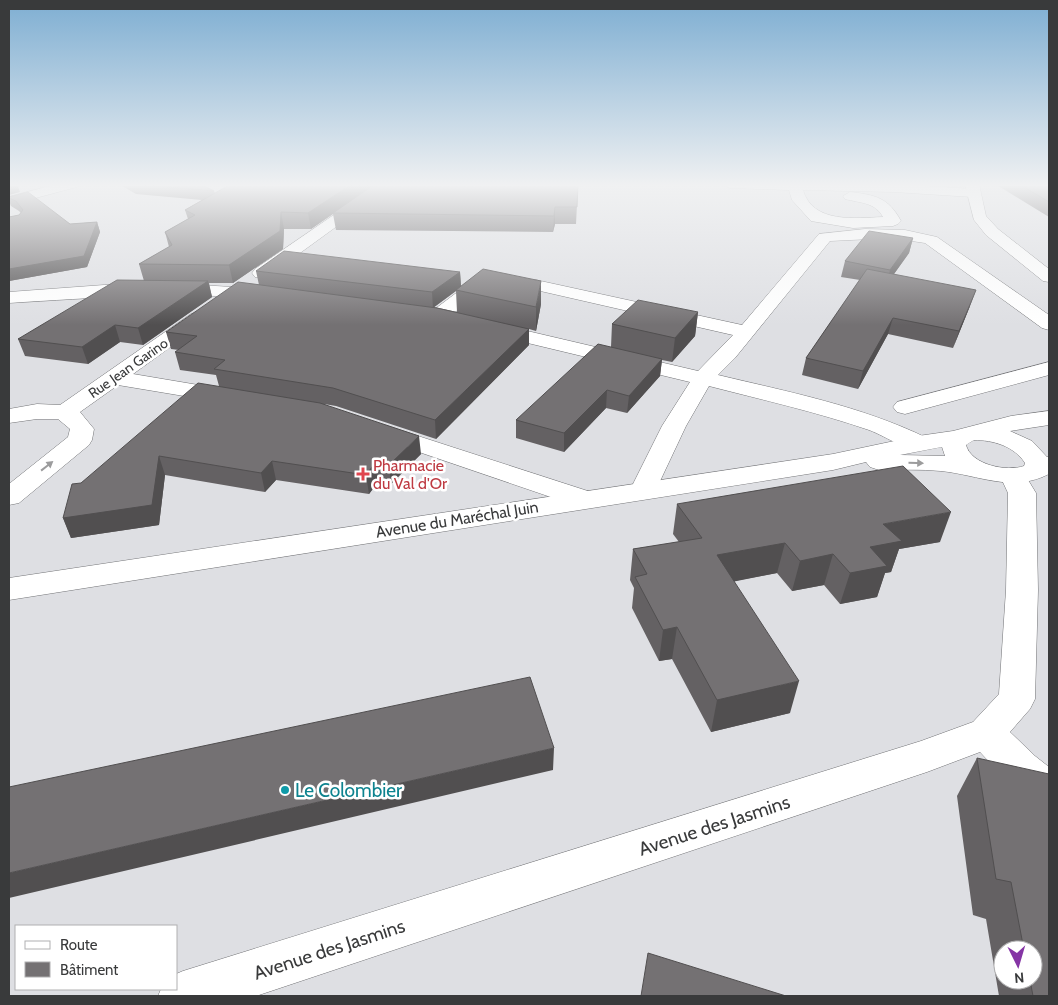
<svg xmlns="http://www.w3.org/2000/svg" width="1058" height="1005" font-family="Cabin,sans-serif">
<style>
.lines{fill:none;stroke-linecap:round;stroke-linejoin:round}
.minor-casing{stroke:#727376;stroke-width:1}
.major-casing{stroke:#727376;stroke-width:1}
.minor{fill:#fff;fill-rule:evenodd}
.major{fill:#fff;fill-rule:evenodd}
.wall{fill:#646163;fill-rule:evenodd}
.shaded-wall{fill:#514f50}
.building{fill:#747173;stroke:#514f50}
.oneway{fill:#9c9c9d}
.health-dot{fill:#e0444e;stroke:#fff;stroke-width:2}
.culture-dot{fill:#0f9aa8;stroke:#fff;stroke-width:2}
.labels{text-anchor:middle;stroke-width:5;stroke-linejoin:round;paint-order:stroke}
.far-street-label{font-size:14px;fill:#393a3b;stroke:#fff}
.health-label{font-size:16px;fill:#be3a42;stroke:#fff;text-anchor:start}
.street-label{font-size:16px;fill:#393a3b;stroke:#fff}
.near-culture-label{font-size:19px;fill:#0d838f;stroke:#fff;text-anchor:start}
.near-street-label{font-size:19px;fill:#393a3b;stroke:#fff}
</style>
<rect width="100%" height="100%" fill="#dedfe3"/>
<g class="lines">
<!-- minor casing -->
<g class="minor-casing">
<path id="minor" d="M57,184H79L77,187L9,205V197Z
M379,184H395L267,277L261,278L255,277L252,273L255,269Z
M723,184H894L973,189L980,193L973,197L894,192L803,190C813,224 855,218 883,217C875,202 860,203 845,199L843,196L850,192C875,195 888,197 901,221L898,224L893,226L853,228L811,221L792,200L789,190L730,188Z
M865,229L905,230L937,237L1049,315V330L1042,328L925,243L892,238L830,241L735,358L718,375C789,392 861,406 927,438L930,443L927,448C907,453 888,437 869,430C817,412 763,400 709,386L686,426L653,496L643,498L633,496L630,490L662,426L690,382L486,333L483,329L486,325L493,323L698,371L733,335L536,290L530,289L527,285L530,281L536,280L742,325L819,234Z
M486,274L492,275L495,279L492,283L445,320L438,322L431,320L428,316L431,312L480,275Z
M168,283L263,289L269,290L272,294L269,298L263,299C177,291 94,298 9,303V292L104,285Z
M198,312L205,314L208,318L205,322L133,374L234,391L237,396L234,401L226,403L118,385L80,412L94,429L92,440L89,445L19,503L9,505V484L68,437L70,429L58,419H37L9,423V409L37,404L60,405L191,314Z
M1049,362V375L905,414L897,412L893,407L897,402Z
M384,425L597,494L601,500L597,506L587,508L577,506L375,437L372,432L375,427Z
M1013,468L1022,470L1036,493L1038,590L1035,699L1030,709L1010,732L1035,756L1049,767V807C1021,798 1000,773 980,752L927,772L256,996H158L161,989H176V974L183,971L921,741L973,722L999,694L1006,590L1008,493L1000,476L1004,470Z"/>
</g>
<!-- major casing -->
<g class="major-casing">
<path id="major" d="M965,184H979L986,216L998,229L1049,269V282L1043,281L986,235L974,220Z
M1049,411V425L1010,431L1032,441L1047,457L1049,456V474C1012,493 979,475 941,471C921,469 899,470 879,470L870,467L866,462L833,470L9,600V578L833,454L918,436L953,431L1011,416ZM974,440C993,440 1014,446 1025,463L1024,466C1007,472 971,465 966,445ZM942,447L945,456L900,455Z"/>
</g>
<!-- minor -->
<use href="#minor" class="minor"/>
<!-- major -->
<use href="#major" class="major"/>
</g>
<!-- wall -->
<path class="wall" d="M119,184H200L214,191L215,193L578,184L576,224H555L553,232L336,230L333,214L311,229H284L283,249L233,283H209L212,297L143,345L120,342L88,364L25,356L18,339L144,281L139,264L169,247L165,232L188,219L185,210L202,200L136,194Z
M995,184H1049V217Z
M9,197L70,224L97,222L100,232L87,267L9,281V217L19,215L21,213L19,211L11,206L9,201Z
M913,238L909,253L894,274L970,306L953,348L888,334L858,389L802,375L806,358L860,280L841,277L845,261Z
M256,271L460,272L461,286L541,304L536,331L529,329V345L436,439L336,406L324,404L421,454L391,484L378,482L369,494L276,480L265,492L165,475L159,525L71,538L63,518L81,483L219,386L216,375L180,370L175,352L179,350L171,349L166,332L259,285ZM456,291L457,312L434,307Z
M698,312L695,336L672,362L662,360L660,376L627,413L606,408L564,452L516,438V420L611,347L612,324Z
M677,504L940,542L899,549L891,572L885,573L877,597L840,604L824,585L792,591L777,573L734,581L790,713L711,732L672,659L659,661L632,608L634,588L630,580L633,549L679,542L673,534Z
M977,758L1049,996H999L986,919L973,915L957,796ZM1003,950H1033V980H1003Z"/>
<!-- shaded-wall -->
<path class="shaded-wall" d="M13,184H17L20,192L9,195V185Z
M352,184H376L311,229L308,213Z
M555,207V224L553,232L554,216Z
M281,212L284,229L283,249L233,283L229,265Z
M97,222L100,232L87,267L9,281V269Z
M913,238L909,253L886,285L890,270Z
M460,272L461,287L433,308L432,292Z
M208,281L212,297L143,345L138,328Z
M541,281V304L536,331V307Z
M976,290L970,306L953,348L959,331Z
M698,312L695,336L672,362L675,338Z
M893,318L888,334L858,389L863,371Z
M115,325L120,342L88,364L82,347Z
M529,329V345L436,439L435,420Z
M662,359L660,376L627,413L629,396Z
M607,390L606,408L564,452V433Z
M419,436L421,454L391,484L389,465Z
M159,456L165,475L159,525L71,538L63,518Z
M272,461L276,480L265,492L261,473Z
M375,463L378,482L369,494L366,475Z
M951,512L940,542L899,549L891,572L885,573L877,597L840,604L850,573L870,547L883,524Z
M785,543L777,573L712,586L717,555Z
M833,554L824,585L792,591L800,561Z
M677,627L672,659L659,661L663,630Z
M799,681L790,713L711,732L717,700Z
M554,748L553,770L9,898V873Z"/>
<!-- building -->
<path class="building" d="M133,184H200L214,191Z
M231,184H352L308,213L281,212L280,231L229,265L139,264L172,245L165,232L195,215L185,210Z
M375,184H578L577,207H555L554,216L333,213Z
M1019,184H1049V202Z
M28,192L70,224L97,222L84,256L9,269V217L19,215L23,210L16,201L9,198V197Z
M869,231L913,238L890,270L845,261Z
M284,251L460,272L432,292L256,271Z
M483,269L541,281L536,307L456,290Z
M867,269L976,290L959,331L893,318L863,371L806,358Z
M117,280L208,281L138,328L115,325L82,347L18,339Z
M238,282L437,308L529,329L435,420L333,388L214,369L225,360L175,352L197,336L166,332Z
M638,300L698,312L675,338L612,324Z
M598,344L662,359L629,396L607,390L564,433L516,420Z
M198,383L320,403L419,436L389,465L375,463L366,475L272,461L261,473L159,456L152,505L63,518L72,484L81,483Z
M903,466L951,512L883,524L902,541L870,547L887,566L850,573L833,554L800,561L785,543L717,555L799,681L717,700L677,627L663,630L635,577L647,574L633,549L702,538L677,504Z
M530,677L554,748L9,873V787Z
M977,758L1049,774V996H1033L1030,980H1033V950H1024L1011,882L996,879Z
M648,953L786,996H641Z"/>
<!-- one-way arrows -->
<defs><path id="oneway-solid" d="M-6-.8H1V-3.2L6.5 0L1 3.2V.8H-6Z" transform="scale(1.25)"/></defs>
<g class="oneway">
<use href="#oneway-solid" transform="translate(916 463) rotate(1)"/>
<use href="#oneway-solid" transform="translate(47 466) rotate(-38)"/>
</g>
<!-- sky -->
<linearGradient id="sky" x2="0" y2="1"><stop stop-color="#7eaed2"/><stop offset="0.57" stop-color="#f0f1f2"/><stop offset="1" stop-color="#f0f1f2" stop-opacity="0"/></linearGradient>
<rect width="1058" height="325" fill="url(#sky)"/>
<!-- markers -->
<path class="health-dot" d="M360.5 466.5h5v5h5v5h-5v5h-5v-5h-5v-5h5z"/>
<circle class="culture-dot" cx="285" cy="790" r="5"/>
<g class="labels">
<!-- far-street labels -->
<g class="far-street-label">
<text transform="translate(128 368) rotate(-35)" y="5">Rue Jean Garino</text>
</g>
<!-- health labels -->
<g class="health-label">
<text x="373" y="471">Pharmacie<tspan x="373" dy="18">du Val d'Or</tspan></text>
</g>
<!-- street labels -->
<g class="street-label">
<text transform="translate(457 519) rotate(-9)" y="6">Avenue du Maréchal Juin</text>
</g>
<!-- near-culture labels -->
<g class="near-culture-label">
<text x="295" y="797">Le Colombier</text>
</g>
<!-- near-street labels -->
<g class="near-street-label">
<text transform="translate(714 825) rotate(-18)" y="7">Avenue des Jasmins</text>
<text transform="translate(329 949) rotate(-18)" y="7">Avenue des Jasmins</text>
</g>
</g>
<!-- border -->
<rect width="1058" height="1005" fill="none" stroke="#393a3b" stroke-width="20"/>
<!-- legend -->
<rect x="15" y="925" width="162" height="65" fill="#ffffff" stroke="#b0b0b1"/>
<rect x="25" y="941" width="25" height="8" fill="#ffffff" stroke="#b0b0b1"/>
<text x="60" y="950" font-size="15" fill="#393a3b">Route</text>
<rect x="25" y="962" width="25" height="15" fill="#747173" stroke="#b0b0b1"/>
<text x="60" y="975" font-size="15" fill="#393a3b">Bâtiment</text>
<!-- north arrow -->
<g transform="translate(1018 965) rotate(175)"><circle r="24" fill="#ffffff" stroke="#b0b0b1"/>
<path d="M0-4L9 19L0 12L-9 19Z" fill="#8535a5"/>
<text y="-8" font-size="14" font-weight="bold" text-anchor="middle" fill="#393a3b">N</text>
</g>
</svg>
